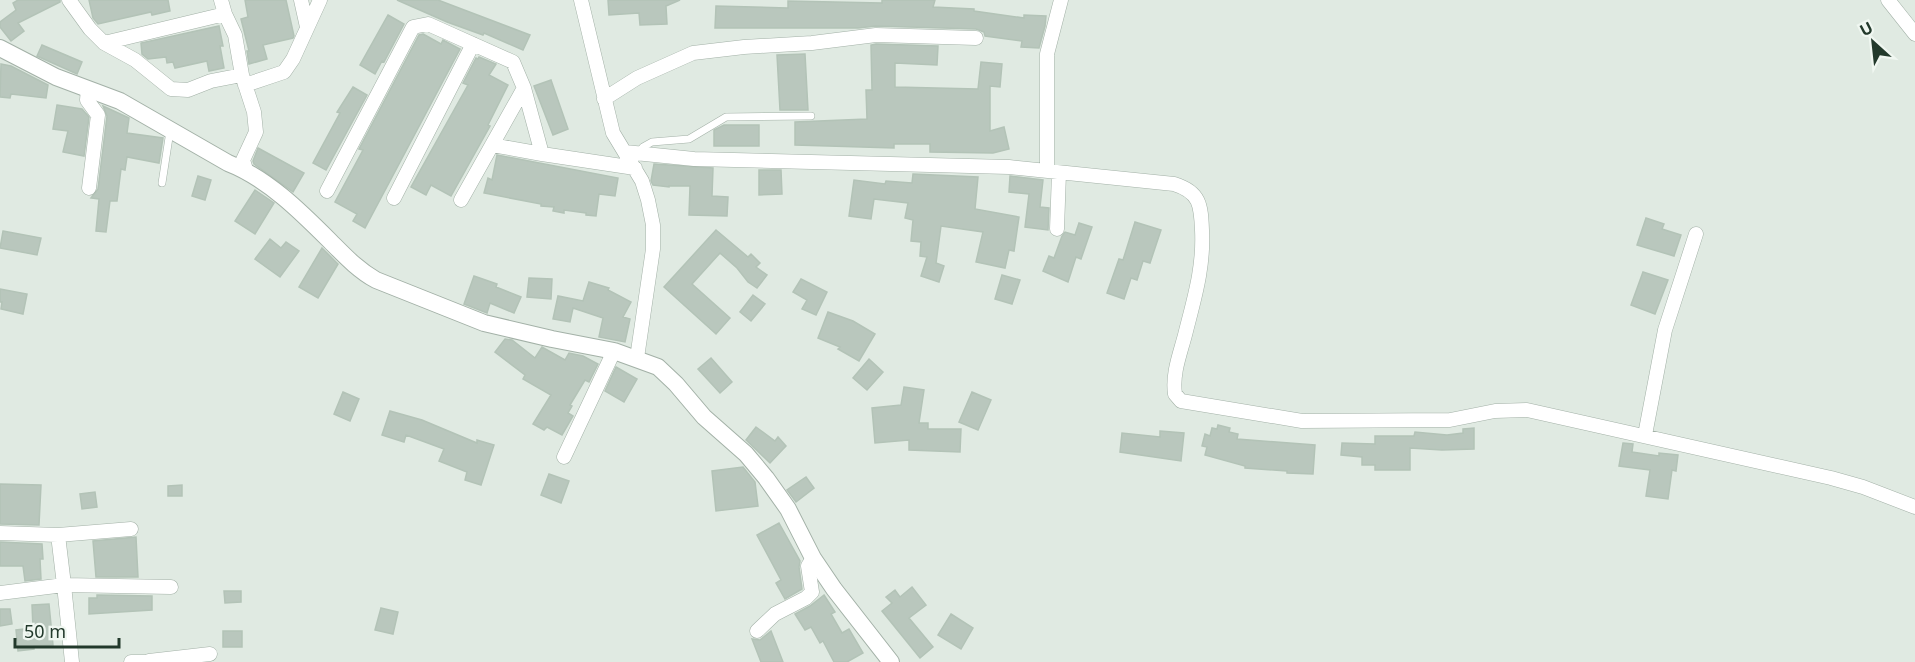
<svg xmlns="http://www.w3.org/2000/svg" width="1915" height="662" font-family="'Noto Sans',sans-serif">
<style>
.building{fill:#b9c7bd;stroke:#b3c3b7;stroke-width:1.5}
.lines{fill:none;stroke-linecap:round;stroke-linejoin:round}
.service-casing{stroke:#a3b1a7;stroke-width:8}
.minor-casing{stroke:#a3b1a7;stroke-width:15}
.tertiary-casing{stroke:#a3b1a7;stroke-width:18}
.service{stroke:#fff;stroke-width:7}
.minor{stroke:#fff;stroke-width:14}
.tertiary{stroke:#fff;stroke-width:16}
</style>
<rect width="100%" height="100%" fill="#e0eae2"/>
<!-- building -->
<path class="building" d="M18,0H60V2L18,23L24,31L11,41L0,27V22L16,10L13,3Z
M89,0H168L170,11L152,15L151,12L98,24L93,18Z
M245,0H286L294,36L293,38L263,45L267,59L249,64L247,51H249L241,19L248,17Z
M397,0H438L530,35L523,50L484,33L483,35L447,22Z
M608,0H680L666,6L667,24L640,25L639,13L609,15Z
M882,0H935L933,7L974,9V11L1024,18V15L1046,16L1045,26L1039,48L1021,47L1022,41L985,36L984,32L976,29L876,26L858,28H715L716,6L788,8V1L882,3Z
M388,15L404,24L384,62L382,61L375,74L360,65Z
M219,26L223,46H220L224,68L209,71L207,61L175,68L173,62L167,63L166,57L148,59L142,54L141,43Z
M423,34L441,44L443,40L460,49L365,228L353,221L357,214L335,202L363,150L359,149L419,35Z
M876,44L938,46L937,65L895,63V87L978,89L981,62L1002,64L1000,87L990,86V131L1004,127L1009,149L993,153L930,152V144H894V148L795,145V122L867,119L866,90H872L871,45Z
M42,45L82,62L77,74L37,56Z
M805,54L808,110H780L777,55Z
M479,57L496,64L489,75L508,85L488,125L490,126L451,196L431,185L426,195L411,187L468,85L463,83L476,58L478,59Z
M1,64L11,66L48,85L46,98L11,94L10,98L0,97Z
M551,80L568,129L553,135L534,86Z
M353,87L367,95L326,170L313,163L340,113L337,112Z
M57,105L82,109L89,117L84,156L63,152L68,131L53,129Z
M103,106L129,118L127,133L163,138L159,163L127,157L125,170L121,169L117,201H110L106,232L96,231L99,199L91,198L98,189L107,116Z
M724,125H759V146H714V130Z
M258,148L304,173L293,192L254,164L253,161Z
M497,155L618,178L615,196L599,194L596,216L586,215V213L564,210V213L553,211L554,207L541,206V204L484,193L488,178L492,180Z
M654,164L713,168L712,196L728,197L727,216L689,215L690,186H669V187L653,185L651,181Z
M759,170H781L782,194L759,195Z
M913,174L978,177L975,209L1019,217L1014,251L1009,250L1005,268L976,262L983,232L941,226L936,263L944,266L939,282L921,276L927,257L920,256L921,242L911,241L913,220L905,218L908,203L874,199L871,219L849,216L854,180L885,184L886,181L912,183Z
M198,176L211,180L205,200L192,196Z
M1010,176L1043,180L1040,207L1049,208L1048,230L1025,227L1029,194L1009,192Z
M255,190L274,203L255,234L235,221Z
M1646,218L1664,224L1662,229L1681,235L1674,256L1637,245Z
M1135,222L1161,230L1150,263L1143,261L1137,280L1131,278L1124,299L1107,293L1119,259L1123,260Z
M1079,223L1092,227L1081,259L1076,257L1068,282L1043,271L1049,256L1054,258L1062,236L1065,232L1075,235Z
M716,230L748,257L751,254L760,263L756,267L767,275L757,288L748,282L737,268L720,253L692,284L730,318L716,334L664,287Z
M3,231L41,238L37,255L0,248Z
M270,239L281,248L286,242L299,251L280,277L255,259Z
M322,248L338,264L318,298L299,287Z
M1643,272L1668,280L1655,314L1631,305Z
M1002,275L1020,280L1012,304L995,299Z
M474,276L497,284L496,287L521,297L514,313L490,303L487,313L464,304Z
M529,278L552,279L551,299L527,297Z
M801,279L827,292L816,315L802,309L807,300L793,292Z
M589,282L609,288L608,290L631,302L623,317L630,319L625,342L599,337L603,318L573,308L570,322L553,319L558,296L583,301Z
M0,289L27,294L23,314L1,309L2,302H0Z
M753,295L765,304L751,321L740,312Z
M828,312L853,321L875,334L859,361L838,349L840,347L818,338Z
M505,339L512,340L535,358L542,347L565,360L569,353L583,356L598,364L589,382L585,380L570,405L572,406L568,413L573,416L562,435L547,427L544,430L533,424L551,395L523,379L525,375L495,352Z
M711,358L732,382L720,393L698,369Z
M869,359L883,372L867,390L853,378Z
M616,367L637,379L624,402L605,391Z
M904,387L924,390L919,423H928V429H961L960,452L909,450V440L875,443L872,408L901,405Z
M343,392L359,399L350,421L334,414Z
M972,392L991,400L978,430L959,422Z
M390,411L422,420L477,443V440L494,445L481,485L465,480L467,472L439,461L444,449L406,435L404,442L382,435Z
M1218,425L1230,428L1229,432L1238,434L1237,439L1315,445L1313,474L1287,473V471L1245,468V466L1205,455L1207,447L1202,446L1205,434L1210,436L1212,428L1217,429Z
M756,427L775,441L778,437L786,446L770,463L746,440Z
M1474,428V449L1442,450L1410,448V470H1375V465H1362V457L1341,455L1342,443L1375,444V436H1414L1415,432L1447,435L1463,433V429Z
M1160,431L1184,433L1181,461L1120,452L1122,433L1160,437Z
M1623,443L1633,444L1632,452L1659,456V453L1678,455L1676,471L1672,470L1668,499L1646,496L1650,470L1619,466Z
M743,467L755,482L758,506L716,511L712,471Z
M549,474L569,481L561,503L541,495Z
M806,477L814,488L796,502L787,490Z
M0,484L41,485L39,525L0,524Z
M182,485V496H168V486Z
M95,492L97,507L82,509L80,494Z
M779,523L800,561L799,567L802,589L785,599L776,583L781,580L757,535Z
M136,537L138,577H96L93,541Z
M0,542L42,544L43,559H40L41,579L25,581L23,566H0Z
M912,587L926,605L909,618L933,647L920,658L882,611L892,603L886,597L895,590L900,597Z
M224,591H241V602L225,603Z
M97,595L152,596V610L89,614V598H97Z
M824,595L835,612L831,614L842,633L849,629L863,653L847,662H834L823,641L820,643L811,627L805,630L795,614L810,606Z
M49,604L53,645L34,646V649L18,651L16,630L33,628L32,605Z
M381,608L398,612L393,634L375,630Z
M0,609H10L12,624L0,626Z
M951,614L973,628L961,649L938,635Z
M223,631H242V647H223Z
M771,631L783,662H761L752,639L760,640Z"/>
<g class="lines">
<!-- service casing -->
<g class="service-casing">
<path id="service" d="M637,154L643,147L652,142L689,139L726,117L811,116
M162,183L170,131"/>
</g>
<!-- minor casing -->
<g class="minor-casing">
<path id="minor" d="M69,0L90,29L104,43L135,60L171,89L188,90L211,81L242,75
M221,0L225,14L235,35L242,75L254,112L256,132L243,160L246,170
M301,0L307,27
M581,0L613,133L642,181L648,200L653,225V249L637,358
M1888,0L1915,34
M104,43L225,14
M245,85L284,72L293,59L320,0
M88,89L87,100L98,115L89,188
M604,99L637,78L693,53L744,47L812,43L876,35L976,38
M492,145L542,154
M625,152L694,159L1009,167L1174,184C1200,192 1201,205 1202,230C1204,268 1194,299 1185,335C1180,354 1172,374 1175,394L1181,401L1302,421L1450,420L1495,411L1527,410L1831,478L1863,487L1915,507
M1047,171V54L1061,0
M327,191L413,27L428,24L513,62L524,88L542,154L635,168
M394,198L473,44
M461,200L524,88
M1057,229L1059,173
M1645,435L1665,330L1696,234
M564,457L614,351
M0,533L58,535L64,585L171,587
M58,535L131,529
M0,593L64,585L72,662
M757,631L775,614L806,598L812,592L808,566L813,558
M149,661L210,654
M131,662H149"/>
</g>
<!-- tertiary casing -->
<g class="tertiary-casing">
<path id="tertiary" d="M0,48L56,77L120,101L228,163C267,178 301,212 330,241C345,256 358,270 376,280L484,323L552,339L614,351L658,367L676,384L704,417L746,454L766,478L788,509L813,558L834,589L891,662"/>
</g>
<!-- service -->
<use href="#service" class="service"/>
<!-- minor -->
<use href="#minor" class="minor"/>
<!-- tertiary -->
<use href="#tertiary" class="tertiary"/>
</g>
<!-- north arrow -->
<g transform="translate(1873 42) rotate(333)" stroke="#f0f7f1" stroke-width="4.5" paint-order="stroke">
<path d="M0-4.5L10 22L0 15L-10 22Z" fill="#22392b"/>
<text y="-9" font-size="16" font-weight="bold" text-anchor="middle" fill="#22392b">U</text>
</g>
<!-- scale -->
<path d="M15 638v9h104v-9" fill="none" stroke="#22392b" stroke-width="3"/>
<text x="24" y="638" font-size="18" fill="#22392b" stroke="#f0f7f1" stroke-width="4.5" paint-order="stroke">50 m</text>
</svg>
